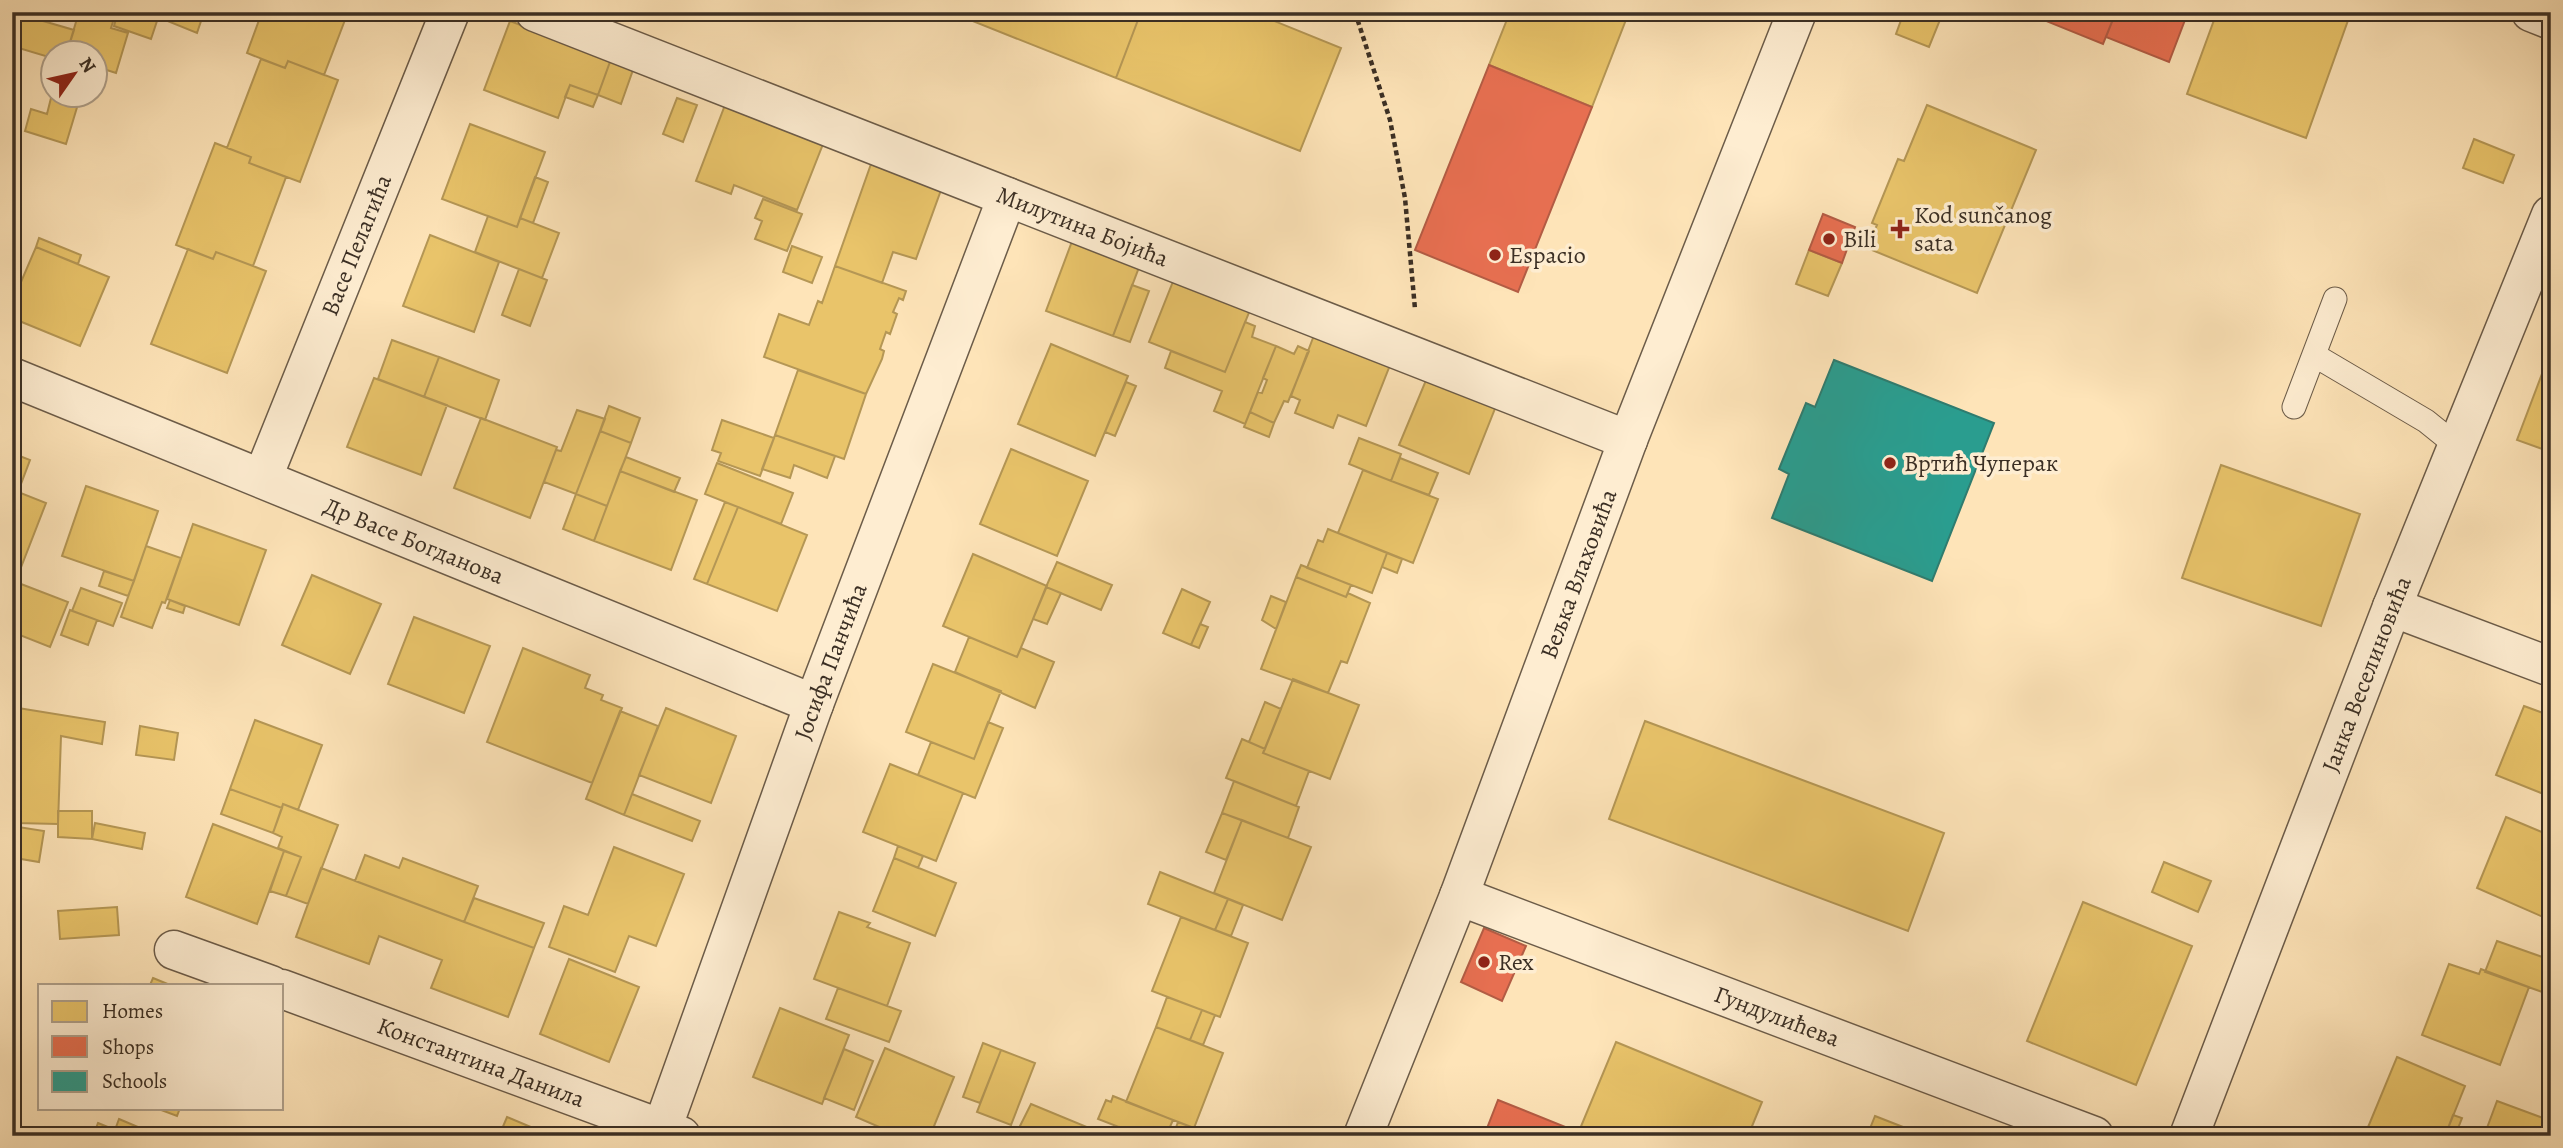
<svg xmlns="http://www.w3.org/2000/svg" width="2563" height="1148" font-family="Alegreya,serif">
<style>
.homes{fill:#e9c46a;stroke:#b59755;stroke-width:2}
.shops{fill:#e76f51;stroke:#b35c44;stroke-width:2}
.schools{fill:#2a9d8f;stroke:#2f7c6f;stroke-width:2}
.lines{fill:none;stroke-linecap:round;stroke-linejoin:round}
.lane-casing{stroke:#6c5c49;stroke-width:25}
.street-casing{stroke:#6c5c49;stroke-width:41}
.path{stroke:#3b2f24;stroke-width:4.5;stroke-dasharray:5 3.5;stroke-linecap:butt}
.lane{stroke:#feedd1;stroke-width:23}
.street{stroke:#feedd1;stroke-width:38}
.poi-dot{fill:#8f2418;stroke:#feedd1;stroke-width:2.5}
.labels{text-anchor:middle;stroke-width:7;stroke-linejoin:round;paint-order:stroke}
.poi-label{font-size:24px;fill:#3b2f24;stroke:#feedd1;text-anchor:start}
.street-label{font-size:24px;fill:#3b2f24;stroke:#feedd1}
</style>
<rect width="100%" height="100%" fill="#fee4b8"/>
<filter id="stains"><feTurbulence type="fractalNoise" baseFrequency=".00286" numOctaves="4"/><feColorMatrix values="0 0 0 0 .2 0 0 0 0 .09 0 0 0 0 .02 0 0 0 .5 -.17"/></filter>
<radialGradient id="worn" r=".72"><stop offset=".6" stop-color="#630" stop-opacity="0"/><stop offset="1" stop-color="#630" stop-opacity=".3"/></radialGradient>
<!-- homes -->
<path class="homes" d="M12,12L74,30L67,52H52V58L12,46Z
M79,12H116L111,28L128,33L116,73L94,66V52H67Z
M118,12H160L151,39L114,26Z
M162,12H178L201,21L197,33L160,18Z
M262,12H348L324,75L288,61L285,68L247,53Z
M967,12H1141L1116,78L965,18Z
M1141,12H1252L1341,48L1300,151L1116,78Z
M1510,12H1629L1592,107L1489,65Z
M1904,12L1942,15L1929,47L1896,34Z
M2217,12H2351L2306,138L2187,94Z
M510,21L611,59L598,95L570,85L558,118L484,90Z
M261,59L285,68L288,61L338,80L300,182L249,163L251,157L227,148Z
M611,59L634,67L621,104L598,95Z
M570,85L598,95L593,107L565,97Z
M52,94H81L66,144L25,131L31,109L47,114Z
M677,98L697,105L683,142L663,134Z
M725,105L823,144L797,210L734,185L731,194L696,181Z
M1927,105L2036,150L1977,293L1867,248L1877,225L1872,223L1898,159L1904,161Z
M470,124L545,152L517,227L442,199Z
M2474,139L2514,155L2503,183L2463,168Z
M215,143L251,157L249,163L286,177L253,266L216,252L213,259L176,245Z
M871,164L941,190L916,259L893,252L882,283L835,266Z
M535,177L548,182L533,223L520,218Z
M763,199L802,214L787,251L755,239L762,221L755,218Z
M488,216L517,227L520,218L559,233L542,278L475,252Z
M430,235L499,262L474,332L403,306Z
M1074,236L1141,262L1113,336L1046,311Z
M39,238L81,255L78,264L36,247Z
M792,246L822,257L812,283L783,272Z
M36,247L109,277L80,346L12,318V303Z
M188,249L213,259L216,252L266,271L227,373L151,344Z
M1809,250L1842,263L1828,296L1796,284Z
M835,266L906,291L903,300L899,298L893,312L897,314L890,334L886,332L880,349L884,351L882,359L866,394L764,357L779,314L809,325L818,301L822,303Z
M519,269L547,280L530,326L502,315Z
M1176,274L1252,305L1225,372L1149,342Z
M1132,285L1149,291L1130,342L1113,336Z
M1245,322L1255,326L1252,337L1276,346L1245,424L1214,411L1222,391L1165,368L1171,351L1225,372Z
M1316,330L1392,360L1366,426L1338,415L1333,428L1295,413L1300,400L1291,396Z
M392,340L439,357L424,397L378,379Z
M1051,344L1128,376L1095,456L1018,424Z
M1276,346L1294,354L1298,346L1309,351L1288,402L1284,401L1274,423L1250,412L1258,392L1262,393L1267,380L1263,378Z
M2551,350V452L2517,440Z
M439,357L499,380L485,420L424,397Z
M798,370L866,394L844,459L775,435Z
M1429,373L1498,401L1469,474L1399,445Z
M374,378L447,405L421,475L347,447Z
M1126,382L1136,386L1115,436L1105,432Z
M609,406L640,418L631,443L600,431Z
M577,410L605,419L576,494L544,482L556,450L561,451Z
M1250,412L1274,423L1269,437L1244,427Z
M481,418L557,447L530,518L454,488Z
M722,420L774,438L760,476L718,461L721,453L712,450Z
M600,431L631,443L607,506L576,494Z
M775,435L835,456L827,478L794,465L790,478L762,469Z
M1359,438L1401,454L1391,481L1349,464Z
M1011,449L1088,481L1057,556L980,524Z
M12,453L30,460L18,492L46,503L13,588Z
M626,457L680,478L674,492L620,471Z
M1400,458L1438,473L1429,495L1391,481Z
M717,463L793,493L781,524L705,494Z
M2221,465L2360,514L2321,626L2182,578Z
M1363,470L1438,499L1413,563L1338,533Z
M620,471L697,500L671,570L594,541Z
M86,486L158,511L134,581L62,556Z
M576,494L607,506L594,541L563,529Z
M725,502L738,507L707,584L694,579Z
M738,507L807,535L777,611L707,584Z
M193,524L266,550L239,625L167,599Z
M1328,529L1387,553L1372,593L1307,568L1318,540L1323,542Z
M146,546L181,558L165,603L162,602L152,628L121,617Z
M1387,553L1402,559L1397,573L1382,567Z
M973,554L1047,586L1017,657L943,626Z
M1057,562L1112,585L1101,610L1046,587Z
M1301,565L1351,585L1346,597L1296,577Z
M104,571L134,581L128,596L99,586Z
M312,575L381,604L350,674L282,645Z
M1296,577L1346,597L1348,593L1370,603L1347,663L1341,661L1328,693L1261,669Z
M21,584L68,602L50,647L12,632L17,614L12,612V605Z
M1046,587L1061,593L1047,624L1033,619Z
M81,588L122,603L113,626L72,611Z
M1182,589L1210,602L1191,645L1163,633Z
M1271,596L1286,602L1276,629L1262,620Z
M170,600L185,606L183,613L167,608Z
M70,610L97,620L88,645L61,635Z
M414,617L490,646L464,713L388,684Z
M1200,624L1208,627L1199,648L1191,645Z
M969,637L1017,657L1021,648L1054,662L1035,708L955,672Z
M523,648L590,675L585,688L603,695L601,700L622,708L592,783L487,742Z
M933,664L1001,691L974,759L906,732Z
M1293,679L1359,705L1330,779L1263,753Z
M1265,702L1281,709L1265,749L1249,742Z
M2524,706L2551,716V797L2496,775Z
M12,707L105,722L102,744L61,736L58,824L16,823L17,741L12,740Z
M666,708L736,736L711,803L639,775Z
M620,711L658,726L624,815L586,799Z
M255,720L322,745L298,810L283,804L282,808L230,789Z
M1645,721L1944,833L1908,931L1609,819Z
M988,722L1003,728L975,798L918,775L931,742L974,759Z
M140,726L178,733L174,760L136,755Z
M1242,739L1265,749L1263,753L1309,771L1296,806L1226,778Z
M890,764L963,793L936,861L863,832Z
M1234,781L1299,807L1288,838L1222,813Z
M230,789L282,808L273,833L221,814Z
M632,794L700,821L692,841L624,815Z
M283,804L338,825L308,904L286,896L301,857L278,848L282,837L273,833Z
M58,811H92V839L58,837Z
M1222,813L1242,820L1226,860L1206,852Z
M2506,817L2551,836L2550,920L2477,888Z
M1242,820L1311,847L1282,920L1214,893Z
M95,823L145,833L142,849L92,839Z
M213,824L284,851L257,924L186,897Z
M12,826L44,831L39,862L15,858L21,896L12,898Z
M898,846L923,856L918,868L894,858Z
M614,847L684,874L656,946L629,936L615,972L549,947L564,906L588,915Z
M284,851L301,857L286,896L270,891Z
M365,855L399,868L403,858L478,886L464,922L355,881Z
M894,858L956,883L935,936L873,911Z
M2164,862L2211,881L2198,912L2152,892Z
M321,868L534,948L508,1017L431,988L442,960L379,936L369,964L296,937Z
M1160,872L1228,899L1215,930L1148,904Z
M474,898L544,923L534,948L464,922Z
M1228,899L1243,905L1231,936L1215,930Z
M2083,902L2192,946L2136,1085L2027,1041Z
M117,907L119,935L60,939L58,911Z
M839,912L870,923L867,927L910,943L887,1006L814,979Z
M1181,917L1248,943L1220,1017L1152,991Z
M2497,941L2551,960V995L2485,972Z
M569,959L639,987L609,1062L540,1034Z
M2449,964L2479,974L2481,969L2529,987L2500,1065L2422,1035Z
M153,978L170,985H150Z
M838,988L901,1011L889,1042L826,1019Z
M1167,997L1202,1010L1190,1040L1156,1027Z
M780,1008L849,1035L822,1104L753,1077Z
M1202,1010L1215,1015L1203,1045L1190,1040Z
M1156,1027L1223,1053L1194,1128L1126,1102Z
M1616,1042L1762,1102L1748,1136H1577Z
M983,1043L1001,1050L980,1103L963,1097Z
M885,1048L954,1077L930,1136H900L856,1117Z
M844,1049L873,1061L854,1110L824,1098Z
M1001,1050L1035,1063L1011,1125L977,1112Z
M2397,1057L2465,1086L2445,1136H2375L2366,1132Z
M1113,1096L1173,1120L1166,1136H1142L1098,1119L1106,1100L1111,1102Z
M2497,1101L2551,1121V1136H2484Z
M1031,1104L1099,1132L1098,1136H1015Z
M156,1108H180L177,1116Z
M2453,1115L2462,1118L2455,1136H2445Z
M1875,1116L1926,1136H1867Z
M507,1117L552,1136H499Z
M119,1119L157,1135L156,1136H130L115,1130Z
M1178,1122L1194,1128L1214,1136H1173Z
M98,1123L115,1130L130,1136H93Z
M1120,1127L1133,1132L1132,1136H1117Z"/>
<!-- shops -->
<path class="shops" d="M2024,12H2116L2103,44Z
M2116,12H2188L2169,62L2106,37Z
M1489,65L1592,107L1518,292L1415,250Z
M1823,214L1855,227L1842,263L1809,250Z
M1484,928L1526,946L1502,1001L1461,982Z
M1498,1100L1578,1132L1577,1136H1484Z"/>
<!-- schools -->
<path class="schools" d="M1834,360L1994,423L1932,581L1772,518L1789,474L1779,469L1806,403L1815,407Z"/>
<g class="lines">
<!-- lane casing -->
<g class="lane-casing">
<path id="lane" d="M2314,355L2426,421L2457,446
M2294,407L2335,299"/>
</g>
<!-- street casing -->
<g class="street-casing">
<g id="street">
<path id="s1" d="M535,12L1628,440"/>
<path d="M2531,12L2551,20"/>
<path id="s2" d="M12,377L814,704"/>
<path id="s3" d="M263,477L450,12"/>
<path d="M2392,607L2551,667"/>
<path id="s4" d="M1459,896L2094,1136"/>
<path d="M174,950L271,985"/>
<path id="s5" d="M282,989L681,1136"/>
<path id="s6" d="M662,1129L814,704L1007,197"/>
<path id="s7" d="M1363,1136L1459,896L1628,440L1797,12"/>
<path id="s8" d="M2189,1136L2392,607L2551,215"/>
</g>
</g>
<!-- path -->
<path class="path" d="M1355,12L1390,120L1405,198L1415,309"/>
<!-- lane -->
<use href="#lane" class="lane"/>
<!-- street -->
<use href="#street" class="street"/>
</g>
<!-- markers -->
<g class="poi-dot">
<path d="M1896.5 218.5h7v7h7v7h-7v7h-7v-7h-7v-7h7z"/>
<circle cx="1829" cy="239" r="7"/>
<circle cx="1495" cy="255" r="7"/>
<circle cx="1890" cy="463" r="7"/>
<circle cx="1484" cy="962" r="7"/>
</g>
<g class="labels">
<!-- poi labels -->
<g class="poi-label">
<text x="1914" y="223">Kod sunčanog<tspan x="1914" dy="28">sata</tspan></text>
<text x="1843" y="247">Bili</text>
<text x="1509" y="263">Espacio</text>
<text x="1904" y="471">Вртић Чуперак</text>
<text x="1498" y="970">Rex</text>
</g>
<!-- street labels -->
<g class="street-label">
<text dy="8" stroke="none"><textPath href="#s1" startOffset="588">Милутина Бојића</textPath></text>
<text dy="8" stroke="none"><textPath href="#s3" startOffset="250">Васе Пелагића</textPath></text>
<text dy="8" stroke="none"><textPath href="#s2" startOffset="434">Др Васе Богданова</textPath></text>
<text dy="8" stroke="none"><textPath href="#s7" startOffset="602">Вељка Влаховића</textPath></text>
<text dy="8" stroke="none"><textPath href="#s6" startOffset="497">Јосифа Панчића</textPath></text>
<text dy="8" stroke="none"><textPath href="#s8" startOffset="495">Јанка Веселиновића</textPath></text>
<text dy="8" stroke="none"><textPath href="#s4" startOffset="340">Гундулићева</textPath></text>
<text dy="8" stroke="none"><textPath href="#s5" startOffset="212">Константина Данила</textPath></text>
</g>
</g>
<!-- margin -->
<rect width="2563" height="1148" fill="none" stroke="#fee4b8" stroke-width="42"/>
<rect x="14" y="14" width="2535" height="1120" fill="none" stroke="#3b2f24" stroke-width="3.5"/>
<rect x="21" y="21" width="2521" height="1106" fill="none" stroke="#3b2f24" stroke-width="2"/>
<!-- legend -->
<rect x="38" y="984" width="245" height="126" fill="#feedd1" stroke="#b0a18c" stroke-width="2"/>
<rect x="52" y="1001" width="35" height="21" fill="#e9c46a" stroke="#b0a18c" stroke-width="2"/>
<text x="102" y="1018" font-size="21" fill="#3b2f24">Homes</text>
<rect x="52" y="1036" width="35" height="21" fill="#e76f51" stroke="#b0a18c" stroke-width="2"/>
<text x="102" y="1054" font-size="21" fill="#3b2f24">Shops</text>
<rect x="52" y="1071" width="35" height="21" fill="#2a9d8f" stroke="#b0a18c" stroke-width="2"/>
<text x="102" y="1088" font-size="21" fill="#3b2f24">Schools</text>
<!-- north arrow -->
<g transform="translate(74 74) rotate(56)"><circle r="33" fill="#feedd1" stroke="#b0a18c" stroke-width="2"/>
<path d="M0-5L12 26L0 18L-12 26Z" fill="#8f2418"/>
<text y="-10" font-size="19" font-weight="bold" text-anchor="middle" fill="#3b2f24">N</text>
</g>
<rect width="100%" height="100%" filter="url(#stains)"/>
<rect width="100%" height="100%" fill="url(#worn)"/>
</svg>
